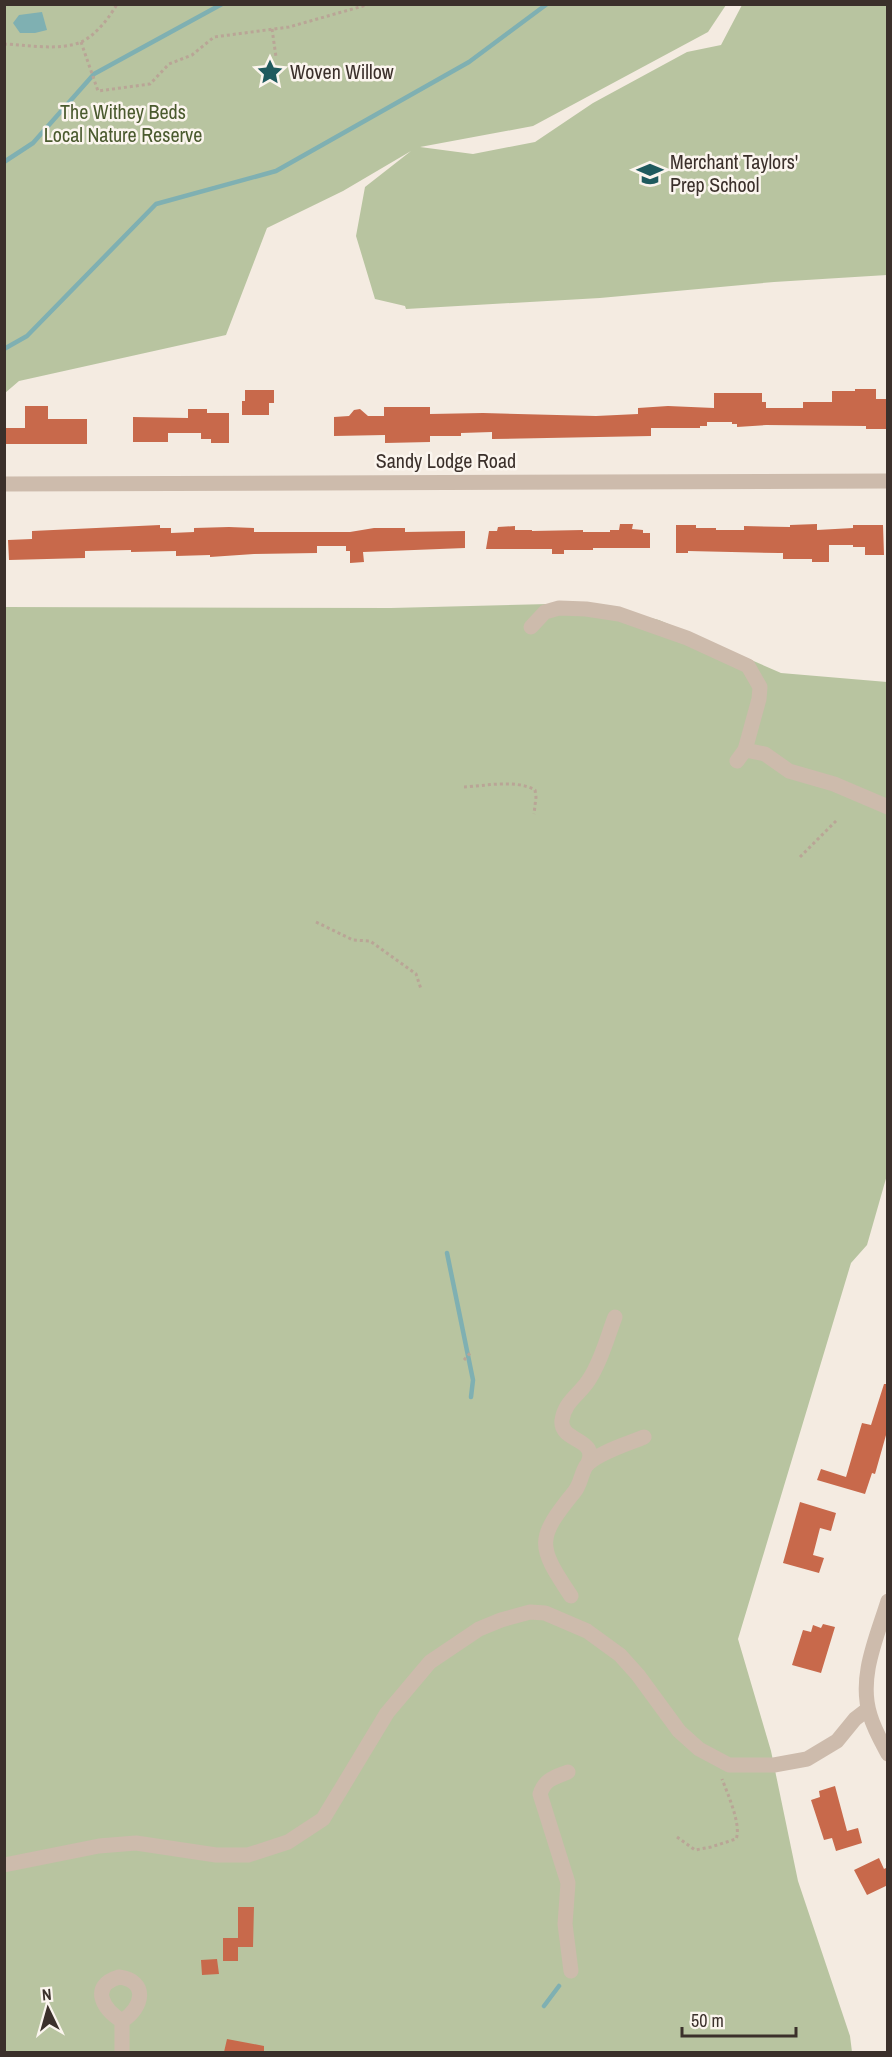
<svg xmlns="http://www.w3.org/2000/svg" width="892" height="2057" font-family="'Archivo Narrow',sans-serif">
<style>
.green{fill:#b8c4a0}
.water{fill:#7fb0b2}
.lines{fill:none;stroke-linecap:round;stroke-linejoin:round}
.stream{stroke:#7fb0b2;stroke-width:4.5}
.building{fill:#c8694b}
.path{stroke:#b9a596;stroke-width:3;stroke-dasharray:3 3;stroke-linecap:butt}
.minor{stroke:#cdbbac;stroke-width:15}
.labels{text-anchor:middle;stroke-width:5;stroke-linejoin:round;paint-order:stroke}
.poi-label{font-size:20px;fill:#3b302b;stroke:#fbf5ee;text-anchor:start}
.park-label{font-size:20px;fill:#4a5a2e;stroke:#fbf5ee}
.street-label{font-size:20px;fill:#3b302b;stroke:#fbf5ee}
</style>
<rect width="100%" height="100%" fill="#f4ebe1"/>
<!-- green -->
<path class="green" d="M5,5H726L708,32L533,126L420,147L473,154L535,142L593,103L687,52L721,45L742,5H887V275L774,282L600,298L406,309L405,306L375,299L356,236L365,187L411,151L343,191L267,228L226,335L19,381L5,393Z
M590,603L659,620L781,673L887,682V1175L867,1245L851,1263L738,1639L771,1751L798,1881L850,2036L852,2052H5V607L391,608Z"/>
<!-- water -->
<path class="water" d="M42,12L47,30L35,33H20L13,23L19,15Z"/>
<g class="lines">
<!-- stream -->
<path class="stream" d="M4,162L33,143L94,74L222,4
M4,349L27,336L156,204L276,171L469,62L547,4
M447,1253L473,1380L471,1397
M544,2006L559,1986"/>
</g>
<!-- building -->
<path class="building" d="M855,389H876V399H888V429H866V426L766,425L737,427V424H732V422H707V426H700V428H651V436L492,439V432L461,433V436H430V442L385,443V435L334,436V417L349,416L354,410L360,409L368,416H384V407H430V414L483,413L596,416L638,414V408L668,406L714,408V393H762V402H766V408H803V402H832V391H855Z
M245,390H274V403H269V415H242V401H245Z
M25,406H48V419H87V444H4V428H25Z
M188,409H207V413H229V443H211V439H201V433H168V442H133V417L188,418Z
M620,524H633L632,529L643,530V533H650V548H593V550H564V554H552V549H486L489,531H497L498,527L515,526V530H532V531L583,530V532H610V530H619Z
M817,524V530L853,528V525H883L884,555H865V547H853V545H829V562H812V559H783V553H779L688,551V553H676V525H696V528H716V530H744V526L790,527V525Z
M160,525V528H171V533L194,532V528L229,527L254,528V532H350L374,528H405V532L465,531V548L363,552L364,562L350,563V551H346V546H317V553L254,554L210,557V555L176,556V551L131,552V550L85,551V558L9,560L8,540L32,539V531Z
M884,1384H888V1428L875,1474L872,1473L865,1494L817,1480L821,1469L846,1477L862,1423L871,1425Z
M800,1502L836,1513L831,1531L820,1528L813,1555L824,1558L819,1573L783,1563Z
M823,1624L835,1627L821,1673L792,1665L803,1630L811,1632L813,1625L821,1628Z
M835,1786L847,1831L858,1828L862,1843L836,1851L832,1838L824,1840L811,1800L820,1797L819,1791Z
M879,1858L884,1869L888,1867V1885L867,1895L854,1870Z
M238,1907H254L253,1947H238V1961H223V1938H238Z
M217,1959L219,1974L202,1975L201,1960Z
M227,2039L264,2046V2052H224Z"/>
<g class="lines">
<!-- path -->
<path class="path" d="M272,29L276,57
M81,42L98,91L150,84L169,64L192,55L214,37L289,27L370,4
M4,44C26,45 61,51 81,42C95,36 110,17 117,4
M464,787C485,786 516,779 535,790L536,797L534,814
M800,857L838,819
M316,922L353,940L370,941L416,974L421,989
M464,1360L472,1351
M677,1837L695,1850L711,1847L736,1839C742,1826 727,1792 722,1779"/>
<!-- minor -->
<path class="minor" d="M4,484L888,481
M531,627L545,612L559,608L586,609L619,614L687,638L748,666L760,687L759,699L745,750L737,761
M745,750L765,754L789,771L834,784L888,807
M588,1463C599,1438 559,1442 562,1420C565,1400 581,1394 590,1378C602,1359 607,1338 615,1317
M571,1596C537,1545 536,1539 575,1491C581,1483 581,1474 586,1466C596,1453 630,1443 644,1437
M888,1601C877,1637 858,1677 870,1715C874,1729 881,1741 888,1754
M568,1772C555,1777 545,1779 540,1794L568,1883L565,1924L571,1971
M4,1865L99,1846L136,1843L216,1855H248L288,1842L323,1819L387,1713L430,1662L479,1629L501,1620L530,1612L545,1613L587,1631L620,1655L638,1675L679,1731L699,1749L729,1765H774L807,1759L837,1741L855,1719L868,1709
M119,1977C149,1981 143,2008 122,2021C103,2009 89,1986 119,1977Z
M122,2021V2052"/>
</g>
<!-- icons -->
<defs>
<g id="sight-bare" transform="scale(2.07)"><path d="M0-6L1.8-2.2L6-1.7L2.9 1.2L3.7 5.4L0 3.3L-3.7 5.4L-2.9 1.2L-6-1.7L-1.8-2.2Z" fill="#1f5a5e" stroke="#fbf5ee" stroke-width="2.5" paint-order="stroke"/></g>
<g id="school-bare" transform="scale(2.07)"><path d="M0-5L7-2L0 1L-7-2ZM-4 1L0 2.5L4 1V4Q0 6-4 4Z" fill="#1f5a5e" stroke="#fbf5ee" stroke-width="2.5" paint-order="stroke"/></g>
</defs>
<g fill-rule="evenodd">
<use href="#sight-bare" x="270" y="72"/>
<use href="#school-bare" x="650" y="174"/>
</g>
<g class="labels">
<!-- poi labels -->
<g class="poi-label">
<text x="290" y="79">Woven Willow</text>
<text x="670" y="169">Merchant Taylors'<tspan x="670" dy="23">Prep School</tspan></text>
</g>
<!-- park labels -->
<g class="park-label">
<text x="123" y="119">The Withey Beds<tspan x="123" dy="23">Local Nature Reserve</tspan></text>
</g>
<!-- street labels -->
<g class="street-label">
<text x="446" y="468">Sandy Lodge Road</text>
</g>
</g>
<!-- border -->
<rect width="892" height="2057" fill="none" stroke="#3b302b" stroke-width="12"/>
<!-- north arrow -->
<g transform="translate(48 2009) rotate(355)" stroke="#fbf5ee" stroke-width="4.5" paint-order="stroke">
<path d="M0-4.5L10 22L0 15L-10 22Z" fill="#3b302b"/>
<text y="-9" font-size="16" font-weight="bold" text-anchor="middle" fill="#3b302b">N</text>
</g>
<!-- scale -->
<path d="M682 2027v9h114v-9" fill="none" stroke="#3b302b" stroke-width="3"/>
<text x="691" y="2027" font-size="18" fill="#3b302b" stroke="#fbf5ee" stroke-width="4.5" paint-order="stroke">50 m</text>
</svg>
